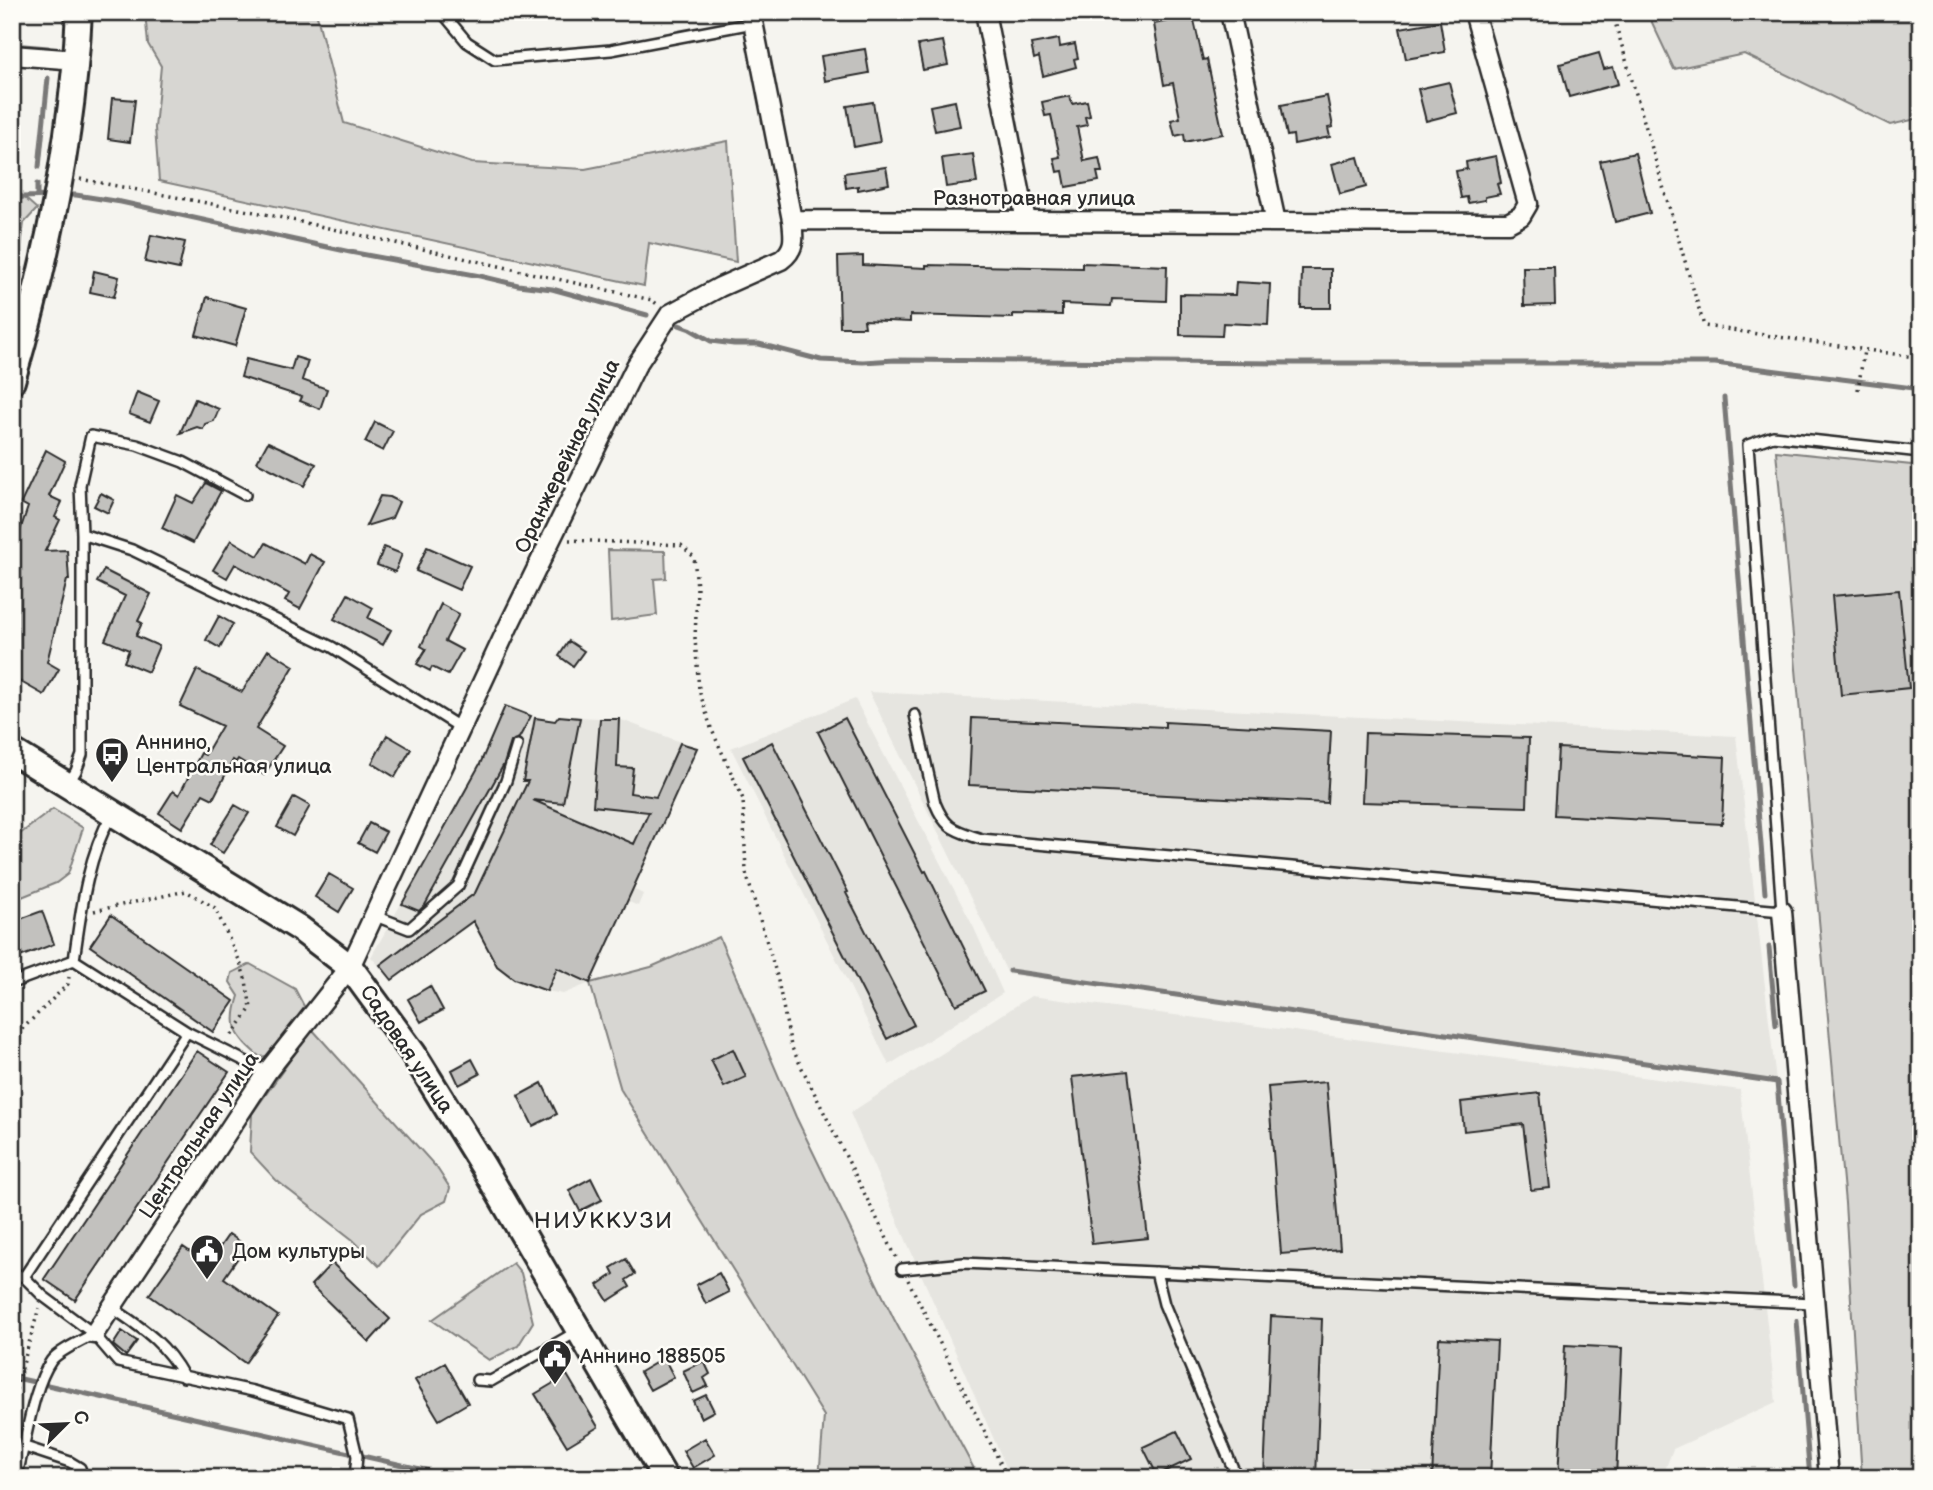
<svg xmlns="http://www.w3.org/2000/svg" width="1933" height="1490" font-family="'Balsamiq Sans',sans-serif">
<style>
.built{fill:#e6e5e0}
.green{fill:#d7d6d2;stroke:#81807e;stroke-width:2}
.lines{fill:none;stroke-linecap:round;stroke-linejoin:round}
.stream{stroke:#797877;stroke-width:5}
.building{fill:#c2c1be;stroke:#2b2b2b;stroke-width:2}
.lane-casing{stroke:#2b2b2b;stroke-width:14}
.street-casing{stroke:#2b2b2b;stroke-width:23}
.secondary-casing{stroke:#2b2b2b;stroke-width:30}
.path{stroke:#2b2b2b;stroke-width:3.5;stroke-dasharray:2 5;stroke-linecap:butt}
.lane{stroke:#fdfcf7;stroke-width:9}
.street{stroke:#fdfcf7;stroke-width:18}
.secondary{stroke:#fdfcf7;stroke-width:24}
.labels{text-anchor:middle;stroke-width:5;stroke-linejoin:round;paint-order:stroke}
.street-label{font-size:21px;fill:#2b2b2b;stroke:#fdfcf7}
.poi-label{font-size:21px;fill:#2b2b2b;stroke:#fdfcf7;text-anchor:start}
.neighbourhood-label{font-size:23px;letter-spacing:2px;fill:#2b2b2b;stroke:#fdfcf7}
</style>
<rect width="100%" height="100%" fill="#f5f4ef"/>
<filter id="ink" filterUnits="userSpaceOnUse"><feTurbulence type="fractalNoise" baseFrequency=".0143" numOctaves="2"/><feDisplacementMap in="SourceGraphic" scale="14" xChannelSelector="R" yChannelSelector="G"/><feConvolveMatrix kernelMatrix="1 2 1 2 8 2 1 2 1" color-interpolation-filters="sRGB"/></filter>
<g filter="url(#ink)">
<!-- built -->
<path class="built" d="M869,692L1736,736L1776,1081L1008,974Z
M855,699L974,928L1003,993L889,1065L731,748Z
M505,706L537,718L555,721L559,716L619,719L697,748L633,889L643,894L638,906L627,901L590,983L563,994L547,991L514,979L497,966L479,932L486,916L482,914L392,980L371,957L480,764Z
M1031,996L1740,1090L1776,1402L1673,1449L1662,1478H1011L850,1113Z"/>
<!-- green -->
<path class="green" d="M145,12H316L344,123L472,163L585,169L728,141L736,262L649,243L644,286L159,181L155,128L161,66L148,44Z
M1647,12H1921V118L1890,125L1744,54L1674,69Z
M18,192L37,209L24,223L14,301L17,318L12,333V194Z
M1776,451L1921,466V1478H1862L1845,1203Z
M608,550L665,551L666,578L654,579L657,615L611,621Z
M53,809L83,828L68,874L56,883L12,901V840Z
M719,937L796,1117L894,1319L979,1478H819L824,1416L621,1090L590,983L651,967Z
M250,964L295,989L306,1010L273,1055L260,1057C235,1036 229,1027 239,996L230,982L232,973Z
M312,1029L437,1168L450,1188L446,1201L421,1214L379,1266L353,1240L276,1180L250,1152L252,1114Z
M513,1263L521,1273L533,1322L518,1346L489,1360L432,1320Z"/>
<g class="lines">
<!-- stream -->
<path class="stream" d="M12,45L48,48
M39,167L48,78
M64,195H76L121,202L350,252L480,276L518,285L552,289L647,315
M37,196V184
M12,200L23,197L51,196
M679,325L690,329L711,341L734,344H759L821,360L863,362L895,360L1295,363H1715L1921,389
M1724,398L1765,893
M1769,947L1776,1025
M1010,971L1777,1082L1794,1285
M1797,1321L1810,1478
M12,1377L460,1478"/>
</g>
<!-- building -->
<path class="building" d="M1193,16L1203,60L1207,59L1223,134L1185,142L1184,134L1175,136L1171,120L1180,118L1173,83L1164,85L1154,24Z
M1440,21L1445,52L1406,59L1400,28Z
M1059,39L1060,47L1075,44L1078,58L1074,59L1076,67L1043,76L1039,57L1034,59L1031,44Z
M943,41L948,65L923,70L918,45Z
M865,49L869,73L825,81L821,56Z
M1599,53L1604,69L1613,67L1618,84L1569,97L1560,64Z
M1449,82L1457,113L1426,121L1418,89Z
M1070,96L1072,104L1087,101L1090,116L1085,117L1087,125L1077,127L1084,161L1099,158L1102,172H1097L1099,181L1066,187L1063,171L1057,172L1054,158L1060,157L1051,115L1045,116L1042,102Z
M1327,96L1333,127L1328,128L1330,137L1294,144L1293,135L1287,136L1281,105Z
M112,98L135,100L130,142L108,139Z
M955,101L960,126L935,131L930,106Z
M873,102L880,142L854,147L847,106Z
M1635,153L1650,213L1615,222L1600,161Z
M973,154L977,183L946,187L942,158Z
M1496,156L1501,183L1497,184L1500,194L1485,197V200L1468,203L1467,197L1461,198L1456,171L1467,169L1466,162Z
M1358,157L1366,187L1340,194L1332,164Z
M886,167L889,184L858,190V186L846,188L844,173Z
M151,235L185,242L179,269L145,262Z
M863,256V265L926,268V265L1082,268V263L1167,266L1166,301L1112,299L1111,306L1062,304V315L1013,314V318L910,315V322L864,320L865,327H840L838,257Z
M1523,267H1554L1555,305L1524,306Z
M1302,269H1331V308H1301Z
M94,271L119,277L114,297L90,292Z
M1236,282L1270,284L1268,325L1223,323L1222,336L1180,335V294L1235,295Z
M207,297L246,308L235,346L196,335Z
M295,357L308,361L302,380L327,389L320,409L300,401L302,397L241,377L246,359L291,370Z
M137,392L159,401L150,422L129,414Z
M195,399L219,409L214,421L205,424L203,429L197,427L180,433Z
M375,422L393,431L383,451L365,442Z
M268,442L316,464L304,486L257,462Z
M46,450L65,461L49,496L62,502L55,517L60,520L45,551L67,550L69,580H67L47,662L59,669L44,695L12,677V554L28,507L21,503Z
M206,483L221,491L193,543L162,528L177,495L193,503Z
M101,493L114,500L108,513L94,506Z
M380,496L389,497L399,502L392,518L366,526Z
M231,540L258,556L266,543L305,564L310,554L325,562L300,609L285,601L289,594L235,564L227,578L213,570Z
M384,547L402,554L395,572L377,565Z
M427,547L470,566L459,590L416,571Z
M104,570L151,594L138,621L142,623L136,636L159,646L148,672L124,662L129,650L105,640L125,596L97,582Z
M1899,590L1909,688L1841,695L1832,596Z
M348,594L373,608L368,618L391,630L383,645L334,619Z
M441,604L459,614L445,641L462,650L448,675L432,667L430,671L417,664L426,649L421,646Z
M219,616L233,624L220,648L206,640Z
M569,641L584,651L573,666L559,656Z
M268,650L294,666L256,729L283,746L264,775L238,759L236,762L233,760L213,799L203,794L182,828L159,813L173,791L179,795L201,753L205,755L222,726L180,706L197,670L242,692Z
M505,706L531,716L519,738L511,742L504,764L425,905L419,911L402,904L480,764Z
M559,716L580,718L563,803L533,800L634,844L649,812L593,806L600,719H619L617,767L633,768L630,793L656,797L680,743L697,748L590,983L557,968L547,991L514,979L497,966L473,921L392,980L380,965L475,893L528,781H523L535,718L555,721Z
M845,718L924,872L926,871L985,991L956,1005L818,732Z
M972,718L1165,727V722L1331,731L1327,803L969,785Z
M1365,733L1529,738L1527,807L1362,802Z
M387,735L411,749L395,777L372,763Z
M772,742L848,892L846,893L914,1025L887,1039L743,757Z
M1558,748L1725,757L1722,824L1554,815Z
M294,797L310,806L293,836L277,827Z
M235,805L249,813L223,853L210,845Z
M369,823L386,832L375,852L358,843Z
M329,874L353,888L339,912L315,897Z
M42,911L54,944L12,960V922Z
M111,915L234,1001L213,1032L90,946Z
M430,986L443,1010L421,1022L408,999Z
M733,1049L746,1077L724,1087L711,1060Z
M197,1051L229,1072L75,1300L44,1279Z
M472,1059L480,1074L459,1085L452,1070Z
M1128,1071L1148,1238L1092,1244L1072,1077Z
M1326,1082L1340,1249L1281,1254L1268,1087Z
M542,1083L557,1114L533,1126L518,1096Z
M1540,1093L1550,1188L1531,1190L1523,1124L1464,1131L1461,1102Z
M591,1178L602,1200L580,1211L569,1190Z
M229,1234L246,1246L224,1278L278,1316L245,1363L149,1295L183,1247L208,1264Z
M626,1259L635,1274L626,1280L630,1287L608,1301L598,1285L614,1274L611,1268Z
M332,1263L390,1319L369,1342L311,1285Z
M719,1273L729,1292L706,1304L696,1285Z
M1271,1316L1322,1319L1316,1478H1264Z
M122,1331L137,1341L126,1356L113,1345Z
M1439,1338L1497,1341L1490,1478H1432Z
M1565,1345L1622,1348L1616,1478H1558Z
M664,1358L674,1377L650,1390L640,1372Z
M704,1361L710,1374L704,1378L708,1386L693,1393L683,1371Z
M445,1363L468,1403L439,1420L415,1380Z
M567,1375L598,1427L567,1446L535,1394Z
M706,1395L714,1411L701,1418L693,1401Z
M1177,1431L1191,1459L1157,1475L1143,1447Z
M705,1438L715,1455L693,1468L683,1451Z"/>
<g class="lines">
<!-- lane casing -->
<g class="lane-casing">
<path id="lane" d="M442,12L467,42L495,60L611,50L753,23
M82,534L80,485L91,436L137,445L183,462L245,495
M915,715L935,803C946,830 955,830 981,839L1782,911L1748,445L1773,436L1921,452
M68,784L76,771L82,755V534L132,550L332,647L461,728
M373,915L409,929L458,886L506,781L517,745
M74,960C81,911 87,857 112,814
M12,983L74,960L187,1032L24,1277
M187,1032L267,1072
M902,1269L964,1263L1813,1303
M1156,1272L1164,1304L1237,1478
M12,1273L24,1277L43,1296L94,1334L118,1362L253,1391L348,1419L357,1456L355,1478
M111,1307C143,1329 164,1341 184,1377
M477,1380L491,1381L578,1331
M25,1447L70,1462L80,1468L83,1478
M16,1478C26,1444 32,1388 51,1361C57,1352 83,1340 94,1334"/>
</g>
<!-- street casing -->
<g class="street-casing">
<path id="street" d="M985,12L1026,221
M1230,12L1276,222
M12,55L77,60
M792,220L1508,223L1521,216L1528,204L1474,12
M1782,911L1829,1478
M94,1334L267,1072L350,967L508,627L636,366L670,314L720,287L781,260C796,249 794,237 792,220L751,12"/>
</g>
<!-- secondary casing -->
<g class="secondary-casing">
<path id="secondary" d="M12,381C47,261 73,138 79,12
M12,751L299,928L350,967L413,1053L483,1166L665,1478"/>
</g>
<!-- path -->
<path class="path" d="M1612,12L1704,326L1921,358
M80,179L265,214L652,300L657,304
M1858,390L1864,350
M569,540L681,545L694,557L697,587L695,639L699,690L711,728L743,799L746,873L777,976L791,1046L896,1257
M94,911L186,891L215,908L240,962L246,981L251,1008L229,1039
M12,1039L68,984L69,977
M908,1280L1008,1478
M12,1403L39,1308"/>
<!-- lane -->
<use href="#lane" class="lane"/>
<!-- street -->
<use href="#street" class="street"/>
<!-- secondary -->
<use href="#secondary" class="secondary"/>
</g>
</g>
<!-- icons -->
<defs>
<g id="bus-pin" transform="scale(1.75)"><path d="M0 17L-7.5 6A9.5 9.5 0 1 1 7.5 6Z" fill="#2b2b2b" stroke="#fdfcf7"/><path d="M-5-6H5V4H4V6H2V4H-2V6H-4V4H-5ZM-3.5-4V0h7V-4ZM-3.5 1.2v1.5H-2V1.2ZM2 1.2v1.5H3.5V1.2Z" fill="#fff"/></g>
<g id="civic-pin" transform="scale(1.75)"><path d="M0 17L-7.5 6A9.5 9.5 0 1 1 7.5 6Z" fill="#2b2b2b" stroke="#fdfcf7"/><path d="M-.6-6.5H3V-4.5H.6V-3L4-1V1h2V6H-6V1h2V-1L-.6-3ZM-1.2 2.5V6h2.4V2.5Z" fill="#fff"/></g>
</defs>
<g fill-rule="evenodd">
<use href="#bus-pin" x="112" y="754"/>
<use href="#civic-pin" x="207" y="1251"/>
<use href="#civic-pin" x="555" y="1356"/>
</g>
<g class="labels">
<!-- street labels -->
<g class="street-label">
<text x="1034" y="205">Разнотравная улица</text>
<text transform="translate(567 456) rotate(-64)" y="7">Оранжерейная улица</text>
<text transform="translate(407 1049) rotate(56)" y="7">Садовая улица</text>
<text transform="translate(199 1135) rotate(-56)" y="7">Центральная улица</text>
</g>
<!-- poi labels -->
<g class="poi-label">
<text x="136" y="749">Аннино,<tspan x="136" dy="24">Центральная улица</tspan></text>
<text x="232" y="1258">Дом культуры</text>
<text x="580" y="1363">Аннино 188505</text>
</g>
<!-- neighbourhood labels -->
<g class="neighbourhood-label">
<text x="604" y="1228">НИУККУЗИ</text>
</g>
</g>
<!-- margin -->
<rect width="1933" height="1490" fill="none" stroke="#fdfcf7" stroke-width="42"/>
<rect x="21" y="21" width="1891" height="1448" fill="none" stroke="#2b2b2b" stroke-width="2.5" filter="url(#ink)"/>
<!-- north arrow -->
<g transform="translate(66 1424) rotate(66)" stroke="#fdfcf7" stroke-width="5" paint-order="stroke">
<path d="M0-5L12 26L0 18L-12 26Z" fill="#2b2b2b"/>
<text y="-10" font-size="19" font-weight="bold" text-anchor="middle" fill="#2b2b2b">С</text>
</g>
</svg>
